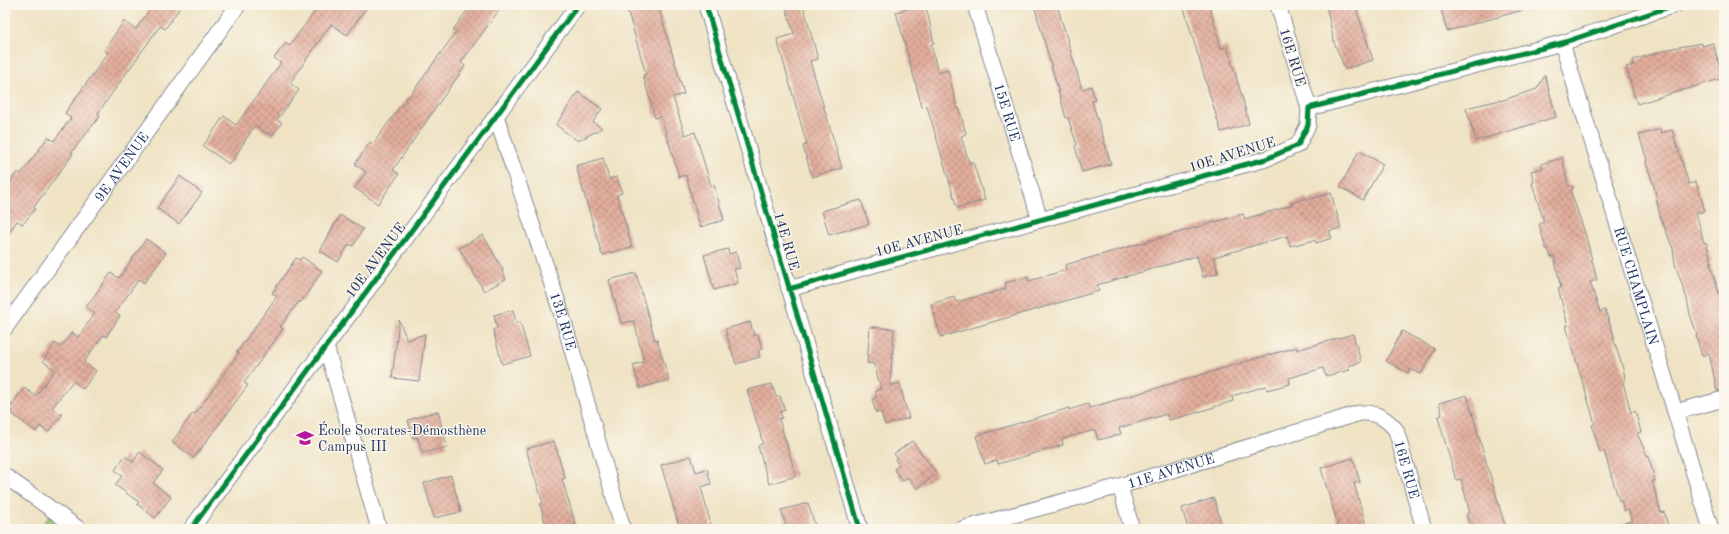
<svg xmlns="http://www.w3.org/2000/svg" width="1729" height="534" font-family="'Old Standard TT',serif">
<style>
.park{fill:url(#park-crowns);stroke:#5d7d6c}
.building{fill:url(#building-cross-hatch)}
.lines{fill:none;stroke-linecap:round;stroke-linejoin:round}
.minor-casing{stroke:#858991;stroke-width:17}
.minor{stroke:#fff;stroke-width:15}
.tram{stroke:#1b2f5e;stroke-width:1}
.cycleway-casing{stroke:#fbf7ec;stroke-width:8}
.cycleway{stroke:#00873e;stroke-width:5}
.labels{text-anchor:middle;stroke-width:3;stroke-linejoin:round;paint-order:stroke}
.street-label{font-size:14px;fill:#1b2f5e;stroke:#fbf7ec}
.poi-label{font-size:14px;fill:#1b2f5e;stroke:#fbf7ec;text-anchor:start}
</style>
<defs>
<pattern id="park-crowns" width="20" height="18" patternUnits="userSpaceOnUse"><rect width="20" height="18" fill="#9fcb79"/><path d="M2 6a3 3 0 1 1 6 0M12 15a3 3 0 1 1 6 0" fill="none" stroke="#81a566"/></pattern>
<pattern id="building-cross-hatch" width="8" height="8" patternUnits="userSpaceOnUse"><rect width="8" height="8" fill="#e3ae9c"/><path d="M0 0l8 8M0 8l8-8" fill="none" stroke="#b78e82"/></pattern>
</defs>
<rect width="100%" height="100%" fill="#fbf7ec"/>
<filter id="ink" filterUnits="userSpaceOnUse"><feTurbulence type="fractalNoise" baseFrequency=".025" numOctaves="2"/><feDisplacementMap in="SourceGraphic" scale="8" xChannelSelector="R" yChannelSelector="G"/><feConvolveMatrix kernelMatrix="1 2 1 2 8 2 1 2 1" color-interpolation-filters="sRGB"/></filter>
<filter id="wash" filterUnits="userSpaceOnUse"><feTurbulence type="fractalNoise" baseFrequency=".012" numOctaves="4" result="noise"/><feDisplacementMap in="SourceGraphic" scale="16" xChannelSelector="R" yChannelSelector="G"/><feGaussianBlur stdDeviation="0.9" result="paint"/><feColorMatrix in="noise" values="0 0 0 0 0 0 0 0 0 0 0 0 0 0 0 0 0 1.4 0 .05"/><feComposite in="paint" operator="in"/></filter>
<g filter="url(#wash)">
<rect width="100%" height="100%" fill="#efe3c4"/>
<!-- park -->
<path class="park" d="M50,515L71,529H39Z"/>
<g id="blocks">
<!-- building -->
<path class="building" d="M153,5H182L165,29L160,26L115,89L98,113L100,116L71,153L73,154L34,207L35,209L23,224L17,221L5,239V190L17,172L21,174L48,137L54,141L71,118L65,113L108,53L104,50L124,21L136,29Z
M320,5H368L347,35L331,24L290,83L299,90L277,120L282,123L272,136L268,132L267,134L255,125L231,163L229,162V164L203,146L224,116L236,125L281,63L274,58L286,43L289,46Z
M471,5H503L461,62L465,66L432,113L393,170L399,174L378,204L355,188L366,172L355,164L370,142L373,144L408,96L409,97L456,32L453,30Z
M626,5H658L684,94L673,97L685,135L695,132L711,186L714,185L724,220L700,227L686,175L679,177L661,116L655,118L643,75L646,74Z
M785,5H803L818,59L810,61L842,168L812,177L803,146L807,145L777,39L794,34Z
M921,5H925L928,15L934,43L931,44L938,73L948,70L957,108H959L965,130L966,134L961,136L969,163L973,162L985,200L957,208L927,106L922,107L896,12Z
M1034,5H1057L1082,89L1091,86L1095,100L1092,101L1111,164L1082,172L1075,146L1077,145L1068,118H1066Z
M1183,5H1209L1221,48L1227,47L1242,96L1249,124L1221,132Z
M1326,5H1355L1373,60L1345,69L1334,42Z
M1456,5H1526L1527,9L1447,31L1441,9Z
M1702,43V46L1713,43L1723,78L1637,104L1626,67L1634,65L1633,60L1673,48Z
M1545,75L1556,117L1476,141L1466,108L1500,100V101L1537,89Z
M578,92L602,109L593,122L602,128L578,141L556,125Z
M1660,129L1661,133L1672,130L1689,184L1696,182L1705,211L1696,213L1704,243L1706,242L1712,263H1710L1724,310V390L1717,391L1709,353L1702,356L1696,336L1697,335L1690,314L1687,299L1675,264L1673,249L1660,216L1654,186L1646,163L1647,160L1639,135Z
M1359,151L1383,164L1363,200L1340,187Z
M603,158L609,179L617,177L622,193L617,195L632,247L602,255L576,166Z
M1562,158L1568,185L1573,187L1571,192L1586,236L1597,280L1590,282L1600,312L1605,310L1615,338H1613L1624,372L1625,381L1623,382L1631,413L1635,411L1641,432L1637,433L1650,462L1655,481H1652L1661,513L1664,512L1669,529H1622L1621,524L1633,521L1628,510L1624,511L1621,500L1619,501L1604,451L1600,452L1592,425L1595,424L1566,326H1568L1558,288H1561L1554,256L1551,257L1548,248L1546,249L1539,224L1544,222L1532,183L1534,182L1531,171L1543,168L1541,164Z
M180,176L202,193L179,224L157,208Z
M1331,193L1341,228L1329,231L1332,238L1316,243L1315,240L1290,246L1287,236L1214,257L1218,273L1203,277L1197,256L1097,285L1099,291L941,337L931,304L954,297L956,302L1006,289L1005,283L1028,277L1029,281L1066,270L1065,265L1243,214L1245,219L1279,209L1292,205L1291,203L1306,198L1307,200Z
M861,200L869,224L829,235L822,211Z
M340,215L363,229L353,246L349,244L338,262L320,251Z
M483,235L503,270L502,271L506,279L484,291L459,248Z
M146,239L166,253L144,283L139,279L115,313L120,316L106,337L103,335L84,362L96,371L83,389L73,381L52,408L62,415L48,432L40,426L36,432L11,413L12,411L9,409L24,388L36,396L55,370L43,361L55,343L61,347L72,332L78,337L95,313L86,307L111,273L119,278Z
M728,249L729,254L736,252L740,268L734,269L738,283L714,290L704,255Z
M302,257L322,271L301,302L299,301L280,327L283,329L244,383L248,385L194,458L172,442L193,413L195,414L239,353L237,352L277,296L272,293L296,258L300,260Z
M636,273L655,340L657,339L669,380L640,388L633,365L644,362L634,321L621,323L609,280Z
M513,310L516,323L520,322L530,356L502,364L493,330L497,328L494,315Z
M399,320L407,340L425,334L419,381L392,378Z
M750,322L754,335L758,334L762,349L758,351L760,357L736,364L725,329Z
M870,327L894,329L890,386L899,383L909,418L885,425L881,412L876,413L872,399L877,397L875,391L881,389L874,364L867,363Z
M1402,331L1435,349L1421,374L1410,369L1408,373L1386,361Z
M1353,334L1361,362L1348,366L1350,370L1326,376L1323,368L1289,378L1290,384L1267,390L1266,386L1232,396L1233,401L1192,414L1169,420L1167,414L1119,428L1121,434L1098,440L1095,430L1062,439L1063,445L998,464L997,460L985,464L976,436L1069,408V410L1088,404L1089,408L1258,358L1297,347V350Z
M772,384L776,397L780,396L785,410L780,412L782,418L779,419L796,476L769,484L758,446L763,443L747,390Z
M1467,395L1481,444L1506,529H1471L1466,514L1470,513L1461,479L1456,480L1438,417L1442,415L1439,403Z
M438,411L447,447L423,453L417,437L413,438L408,420Z
M554,441L565,478L562,479L577,529H547L540,504L543,503L526,449Z
M912,441L937,474L917,489L908,477L903,481L894,469L899,465L895,459L897,458L894,454Z
M140,452L163,470L153,483L171,497L155,518L137,504L139,502L115,485L122,476L115,470L125,456L133,462Z
M691,456L696,472L707,469L711,484L701,487L712,529H680L661,465Z
M1353,458L1360,482L1354,483L1367,529H1339L1321,468Z
M451,475L461,512L434,518L424,483Z
M1214,498L1223,529H1188L1182,508Z
M808,503L816,529H787L781,510Z"/>
</g>
</g>
<g filter="url(#ink)">
<use href="#blocks" fill-opacity="0" stroke="#858991" stroke-width="1"/>
<g class="lines">
<!-- minor casing -->
<g class="minor-casing">
<g id="minor">
<path d="M706,5L860,529"/>
<path id="s1" d="M975,5L1040,220"/>
<path id="s2" d="M1562,43L1711,529"/>
<path d="M1309,108L1562,43L1675,5"/>
<path id="s3" d="M496,116L562,315L623,529"/>
<path d="M789,289L880,263L1266,159L1298,145L1308,125L1309,108L1278,5"/>
<path id="s4" d="M5,328L238,5"/>
<path d="M326,346L379,529"/>
<path d="M1675,412L1724,399"/>
<path d="M5,476L79,529"/>
<path d="M1120,486L1132,529"/>
<path d="M191,529L578,5"/>
<path id="s5" d="M962,529L1120,486L1360,413C1376,412 1386,418 1396,430L1424,529"/>
</g>
</g>
<!-- minor -->
<use href="#minor" class="minor"/>
<!-- tram -->
<path class="tram" d="M5,13L11,5"/>
<!-- cycleway casing -->
<g class="cycleway-casing">
<path id="cycleway" d="M706,5L860,529
M789,289L880,263L1266,159L1298,145L1308,125L1309,108L1562,43L1675,5
M191,529L578,5"/>
</g>
<!-- cycleway -->
<use href="#cycleway" class="cycleway"/>
</g>
</g>
<!-- icons -->
<defs>
<g id="school-bare" transform="scale(1.38)"><path d="M0-5L7-2L0 1L-7-2ZM-4 1L0 2.5L4 1V4Q0 6-4 4Z" fill="#b5179e" stroke="#fbf7ec" stroke-width="2.5" paint-order="stroke"/></g>
</defs>
<g fill-rule="evenodd">
<use href="#school-bare" x="305" y="438"/>
</g>
<g class="labels">
<!-- street labels -->
<g class="street-label">
<text transform="translate(1293 57) rotate(73)" y="5">16E RUE</text>
<text dy="5" stroke="none"><textPath href="#s1" startOffset="112">15E RUE</textPath></text>
<text transform="translate(1232 154) rotate(-17)" y="5">10E AVENUE</text>
<text dy="5" stroke="none"><textPath href="#s4" startOffset="199">9E AVENUE</textPath></text>
<text transform="translate(919 240) rotate(-15)" y="5">10E AVENUE</text>
<text transform="translate(787 241) rotate(74)" y="5">14E RUE</text>
<text transform="translate(375 260) rotate(-53)" y="5">10E AVENUE</text>
<text dy="5" stroke="none"><textPath href="#s2" startOffset="254">RUE CHAMPLAIN</textPath></text>
<text dy="5" stroke="none"><textPath href="#s3" startOffset="216">13E RUE</textPath></text>
<text dy="5" stroke="none"><textPath href="#s5" startOffset="497">16E RUE</textPath></text>
<text dy="5" stroke="none"><textPath href="#s5" startOffset="217">11E AVENUE</textPath></text>
</g>
<!-- poi labels -->
<g class="poi-label">
<text x="318" y="435">École Socrates-Démosthène<tspan x="318" dy="16">Campus III</tspan></text>
</g>
</g>
<!-- margin -->
<rect width="1729" height="534" fill="none" stroke="#fbf7ec" stroke-width="20"/>
</svg>
